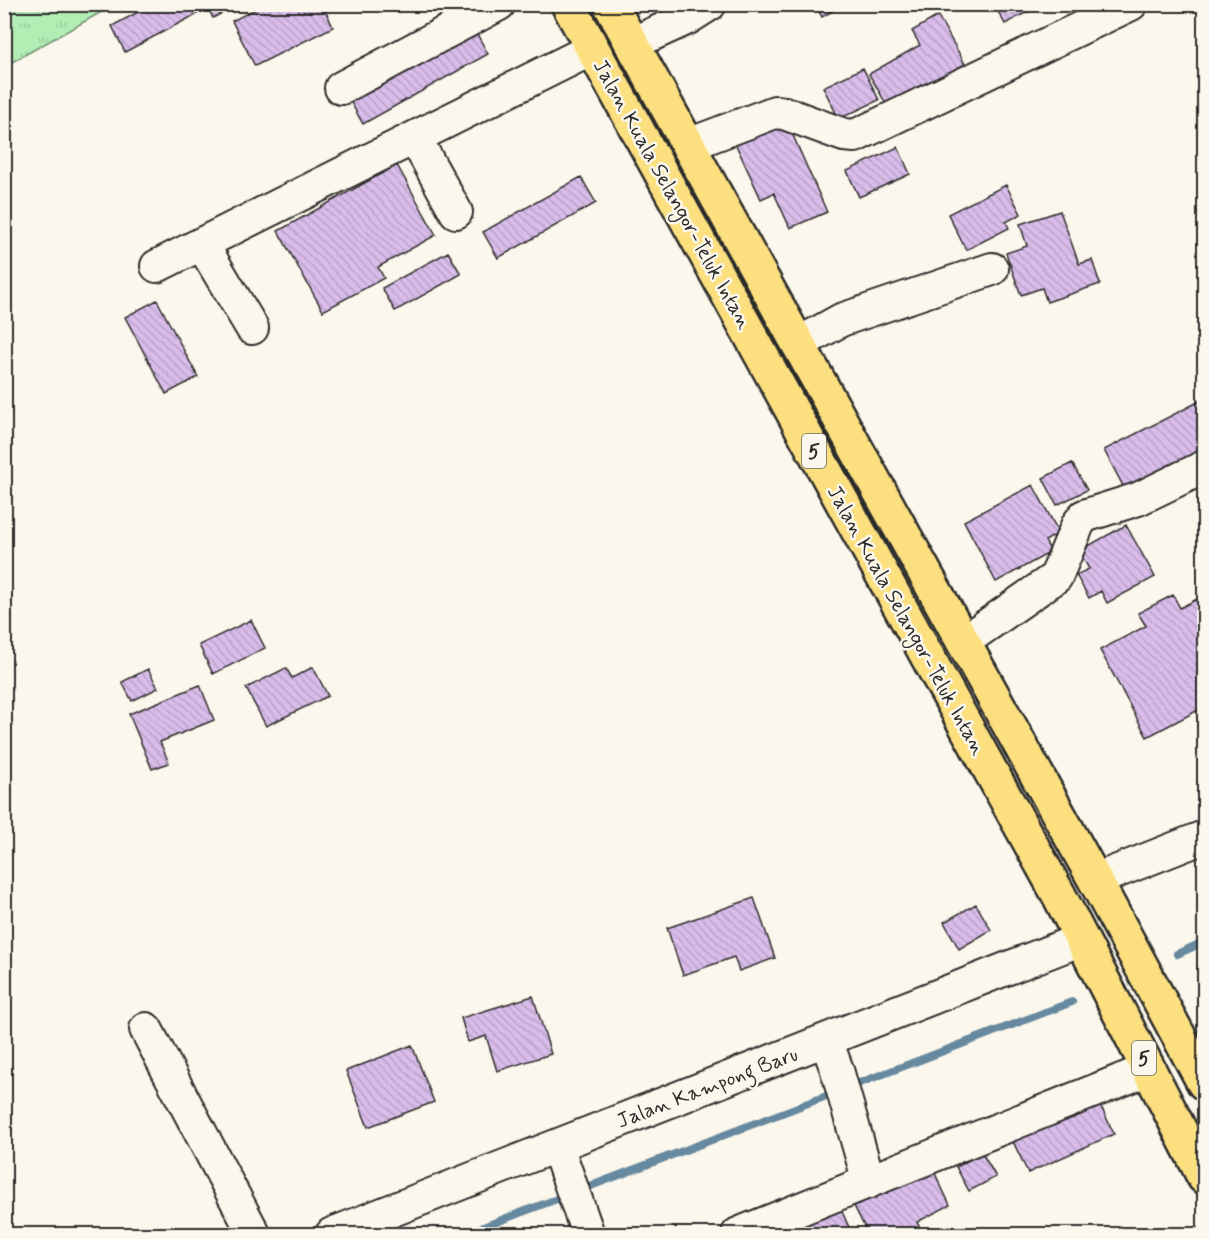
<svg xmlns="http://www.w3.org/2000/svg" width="1209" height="1239" font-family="Mynerve,sans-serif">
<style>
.grass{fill:url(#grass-tufts);stroke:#6e8c70;stroke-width:1.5}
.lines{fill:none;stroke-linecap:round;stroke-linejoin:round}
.stream{stroke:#66899f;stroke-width:8}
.building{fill:url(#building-back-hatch);stroke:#2b2b2b;stroke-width:1.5}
.minor-casing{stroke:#2b2b2b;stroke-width:36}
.highway-casing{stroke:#2b2b2b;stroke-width:38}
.minor{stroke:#fbf7ec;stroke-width:32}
.highway{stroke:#fce080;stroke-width:33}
.labels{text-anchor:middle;stroke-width:5;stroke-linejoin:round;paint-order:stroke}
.shield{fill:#fbf7ec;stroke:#696865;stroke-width:1.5}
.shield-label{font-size:20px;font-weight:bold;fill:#2b2b2b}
.street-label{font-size:21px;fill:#2b2b2b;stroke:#fbf7ec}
</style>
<defs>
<pattern id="grass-tufts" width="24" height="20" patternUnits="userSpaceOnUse" patternTransform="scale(1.5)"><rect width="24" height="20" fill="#b2eeb4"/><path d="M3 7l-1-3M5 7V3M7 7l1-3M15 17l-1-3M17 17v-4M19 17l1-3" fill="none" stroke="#99cc9b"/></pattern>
<pattern id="building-back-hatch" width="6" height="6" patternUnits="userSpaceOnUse" patternTransform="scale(1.5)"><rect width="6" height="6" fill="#d9bce9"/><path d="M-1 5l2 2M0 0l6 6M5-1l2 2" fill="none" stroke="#baa2c8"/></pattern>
</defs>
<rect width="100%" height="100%" fill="#fbf7ec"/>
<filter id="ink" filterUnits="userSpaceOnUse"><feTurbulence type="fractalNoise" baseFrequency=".0167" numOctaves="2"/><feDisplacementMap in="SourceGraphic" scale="12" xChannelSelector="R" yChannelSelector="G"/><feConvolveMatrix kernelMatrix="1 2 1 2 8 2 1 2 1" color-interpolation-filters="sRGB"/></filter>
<g filter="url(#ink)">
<!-- grass -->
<path class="grass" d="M5,4H114V5L5,66Z"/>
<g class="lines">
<!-- stream -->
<path class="stream" d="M1177,954L1204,942
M849,1087L1072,1002
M465,1234L837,1092"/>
</g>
<!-- building -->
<path class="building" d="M153,4H192L197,14L125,52L112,26Z
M206,4H239L213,18Z
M265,4H322L333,27L255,66L232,21Z
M815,4H845L822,17Z
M994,4H1042L1005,24Z
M938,16L965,64L888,107L869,74L920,45L912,31Z
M473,27L488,54L363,124L348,97Z
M863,68L879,100L839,119L823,87Z
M787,122L827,212L790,228L774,193L761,199L736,145Z
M898,147L910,174L859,197L847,171Z
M397,165L436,235L378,267L384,278L323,311L278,231Z
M581,177L596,203L498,258L483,232Z
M1006,185L1021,214L1006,222L1009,228L966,250L948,214Z
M1060,211L1079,264L1092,260L1100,284L1047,302L1042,288L1021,295L1006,253L1027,246L1020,224Z
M448,252L461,274L395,311L382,288Z
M157,300L198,377L166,394L125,317Z
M1204,399V458L1129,497L1104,450Z
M1072,463L1087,490L1057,505L1043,478Z
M1033,485L1059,533L1045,541L1051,552L996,582L964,521Z
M1126,525L1155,577L1107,603L1101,591L1089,598L1076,575L1089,569L1079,551Z
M1173,595L1180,608L1197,599L1204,613V707L1147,737L1100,650L1146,626L1138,613Z
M251,620L265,648L213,674L199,645Z
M313,667L328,696L266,726L246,688L286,668L292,678Z
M148,669L158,688L132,701L122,682Z
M200,685L214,720L160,742L169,763L152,769L129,714Z
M754,898L775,958L739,971L734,957L683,975L667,928Z
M976,904L991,930L959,949L944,922Z
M533,996L551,1054L497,1071L486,1036L468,1042L461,1018Z
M412,1045L434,1102L368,1127L346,1071Z
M1097,1098L1114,1134L1028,1173L1011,1137Z
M982,1153L996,1177L969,1191L956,1167Z
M930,1163L950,1205L917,1222L923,1234H868L852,1202Z
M839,1205L852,1234H795L791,1226Z"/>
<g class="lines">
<!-- minor casing -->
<g class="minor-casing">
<path id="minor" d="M631,44L688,18L710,4
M341,88L499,4
M415,138L456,212
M688,145L775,112L784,113L844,135L855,136L1131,4
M202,244L252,328
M157,266L592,49
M798,344L841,320L992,269
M963,642L1056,577L1078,524L1084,516L1138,499L1204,467
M1095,880L1204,837
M146,1029L254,1234
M826,1040L837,1070L869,1182
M557,1146L588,1234
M332,1234L1082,939
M738,1234L1149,1069"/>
</g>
<!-- highway casing -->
<g class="highway-casing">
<path id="highway" d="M568,4L1060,897L1204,1177
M610,4L1095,880L1204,1083"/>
</g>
<!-- minor -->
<use href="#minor" class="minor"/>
<!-- highway -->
<use href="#highway" class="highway"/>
</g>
</g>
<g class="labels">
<!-- shield labels -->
<g class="shield">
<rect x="802" y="434" width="24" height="34" rx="4.5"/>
<rect x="1132" y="1041" width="24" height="34" rx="4.5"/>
</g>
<g class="shield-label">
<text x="814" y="458">5</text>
<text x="1144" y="1065">5</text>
</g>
<!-- street labels -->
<g class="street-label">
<text transform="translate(673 194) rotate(61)" y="7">Jalan Kuala Selangor-Teluk Intan</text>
<text transform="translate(907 620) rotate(61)" y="7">Jalan Kuala Selangor-Teluk Intan</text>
<text transform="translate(707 1087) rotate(-21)" y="7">Jalan Kampong Baru</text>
</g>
</g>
<!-- margin -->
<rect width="1209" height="1239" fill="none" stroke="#fbf7ec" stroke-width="24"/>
<rect x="12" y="12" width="1185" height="1215" fill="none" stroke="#2b2b2b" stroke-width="2" filter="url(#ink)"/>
</svg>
